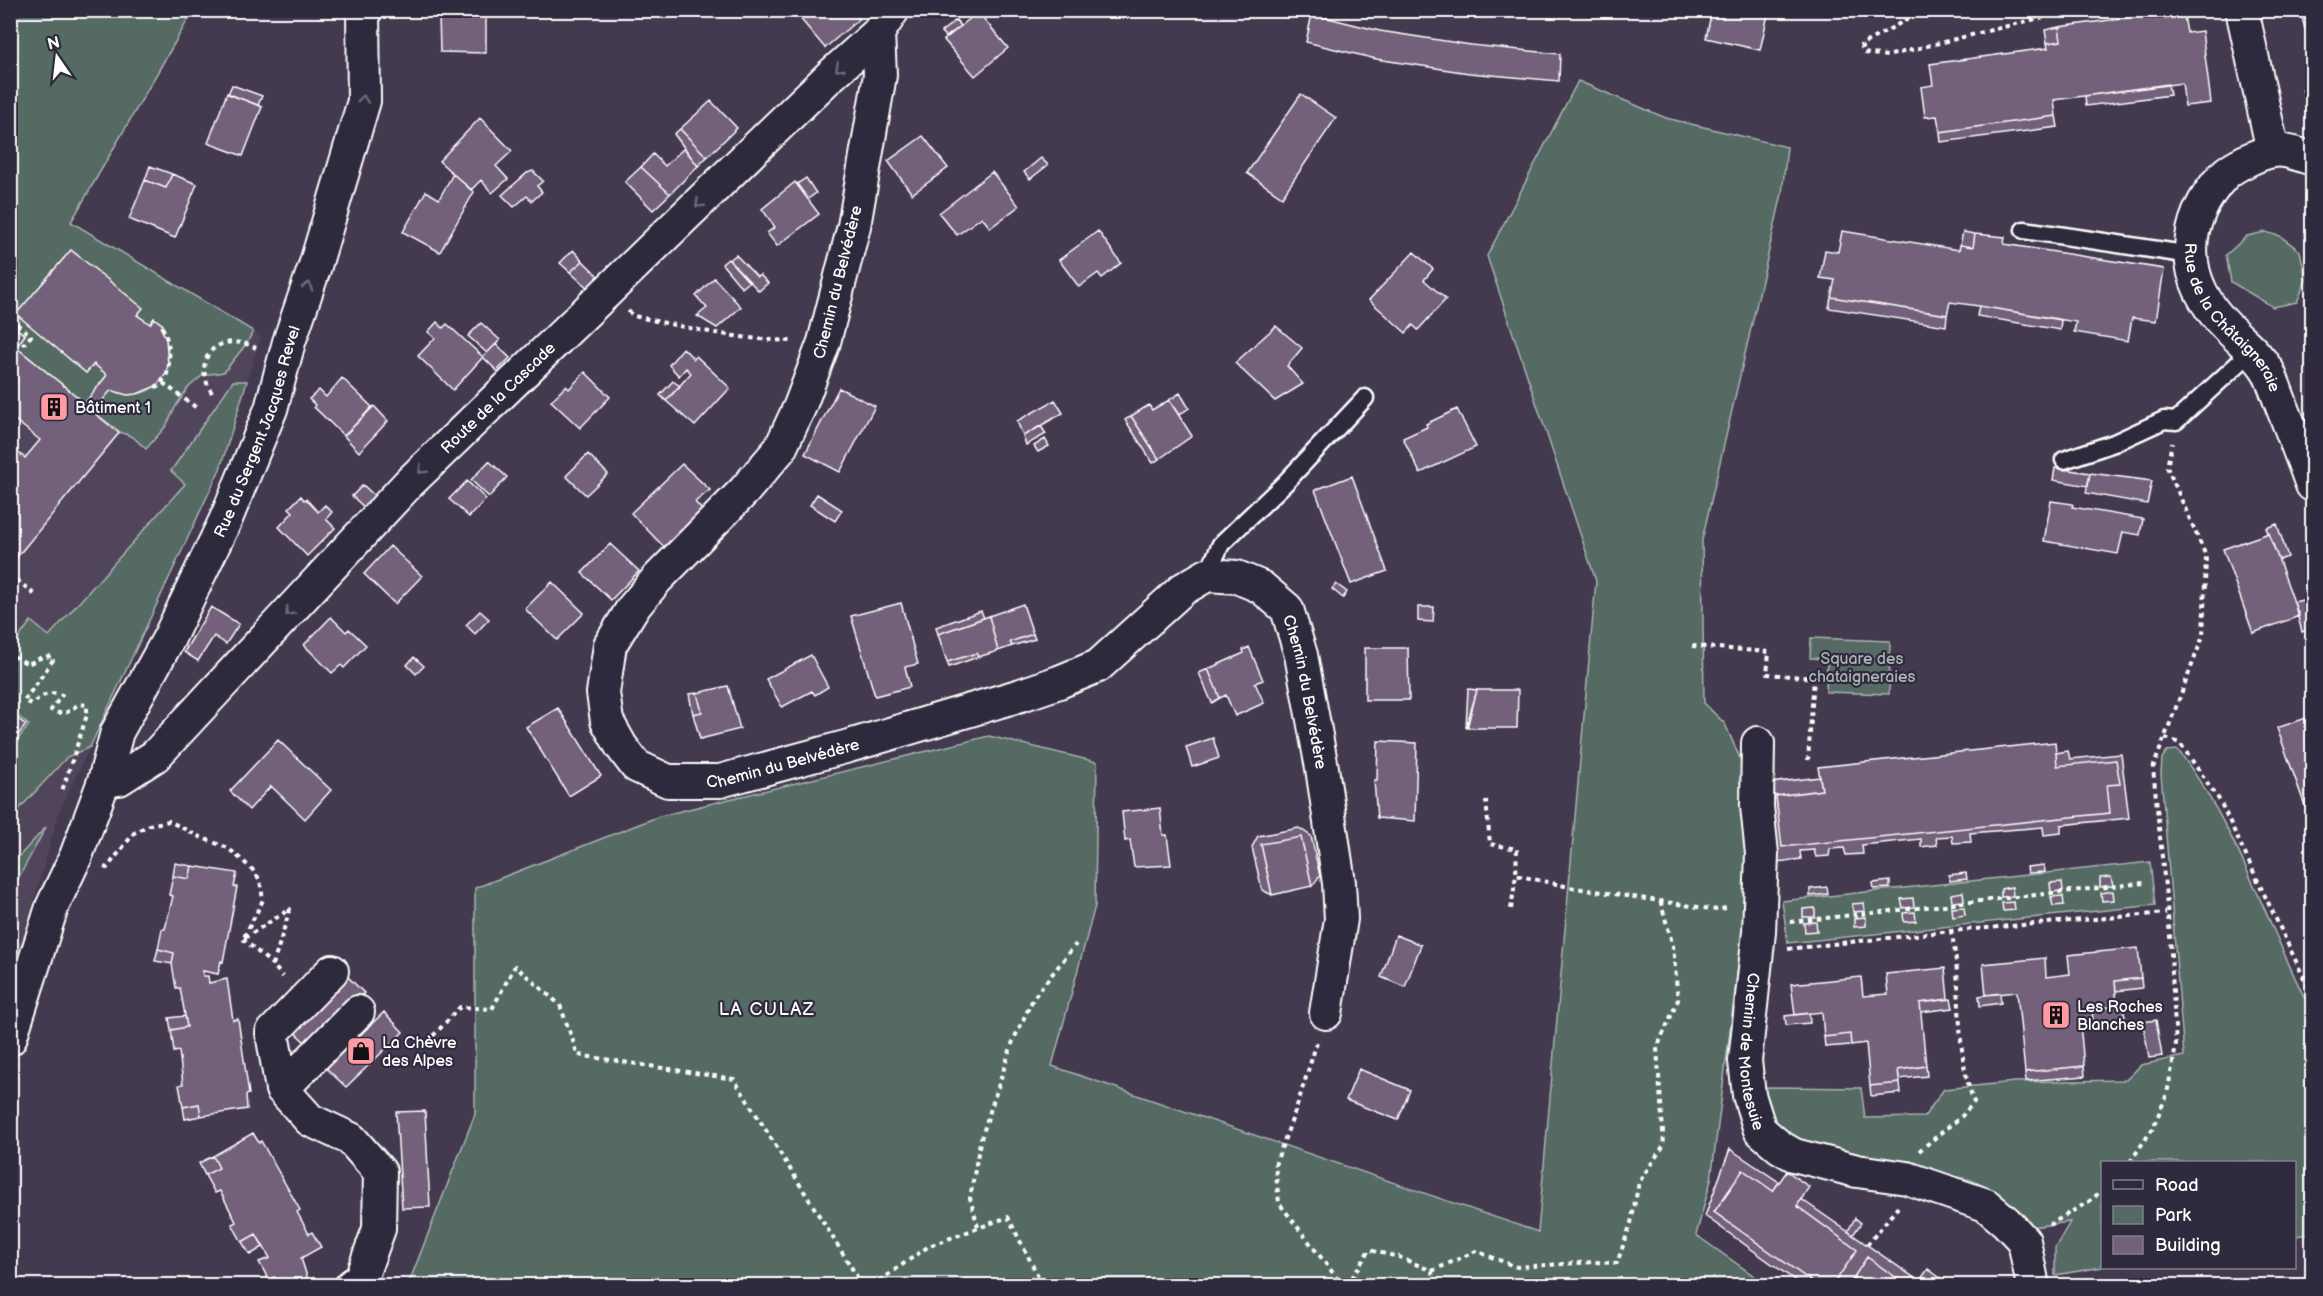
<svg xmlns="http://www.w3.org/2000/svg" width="2323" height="1296" font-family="'Balsamiq Sans',sans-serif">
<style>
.built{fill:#51455c}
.green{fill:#546a64;stroke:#aab4b2;stroke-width:1.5}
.building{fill:#73607a;stroke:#fff;stroke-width:1.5}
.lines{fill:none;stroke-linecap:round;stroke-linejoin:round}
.service-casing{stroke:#fff;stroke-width:21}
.minor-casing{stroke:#fff;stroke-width:36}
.path{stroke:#fff;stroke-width:4;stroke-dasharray:4.5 4.5;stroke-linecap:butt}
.service{stroke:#2f2a3d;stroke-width:16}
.minor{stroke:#2f2a3d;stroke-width:32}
.oneway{stroke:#6d6a77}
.labels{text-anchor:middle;stroke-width:4.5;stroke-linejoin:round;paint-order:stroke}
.street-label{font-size:16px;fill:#fff;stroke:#2f2a3d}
.poi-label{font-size:16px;fill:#fff;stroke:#2f2a3d;text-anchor:start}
.park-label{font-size:16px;fill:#aab4b2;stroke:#2f2a3d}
.neighbourhood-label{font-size:18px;letter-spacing:1.5px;fill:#fff;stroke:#2f2a3d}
</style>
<rect width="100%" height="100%" fill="#433a4f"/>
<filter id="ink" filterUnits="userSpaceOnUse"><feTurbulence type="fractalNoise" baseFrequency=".0167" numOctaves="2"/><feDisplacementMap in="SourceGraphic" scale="12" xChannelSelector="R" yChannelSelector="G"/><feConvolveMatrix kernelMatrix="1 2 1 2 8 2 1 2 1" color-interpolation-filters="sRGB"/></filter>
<g filter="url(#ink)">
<!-- built -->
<path class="built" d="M11,11H193L71,223L261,336L218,473L58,815L11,982Z"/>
<!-- green -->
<path class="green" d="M10,11H193L71,222L253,331L247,343L224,372L203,375L188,388L176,406L166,426L146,449L133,437L120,432L93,411L111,390C155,408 182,367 161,328L163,325L154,318L150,324L137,315L142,308L71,250L17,314L86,373L94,364L107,375L85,403L16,347L25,335L10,324Z
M1578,81L1666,118L1787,147L1782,194L1702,540L1704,703L1725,724L1745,770V912L1711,1180L1696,1235L1767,1285L403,1286L410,1280L475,1114V888L660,816L989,736L1097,762L1095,906L1052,1066L1538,1232L1596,581L1487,256Z
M2265,232L2280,236L2300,251L2306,280L2297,302L2273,307L2231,282L2226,255L2247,236Z
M233,381H247L220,469L90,747L67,757L11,818V748L29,725L11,710V648L31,621L49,636L185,484L171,471Z
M1811,638L1890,641L1889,694L1826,692L1827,659L1810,658Z
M2178,750C2236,826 2266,920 2308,1005L2312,1008V1234L2295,1236L2294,1162H2102V1267L2055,1275V1248L2070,1222L2024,1228C2008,1204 1999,1192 1971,1180L1802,1141L1768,1120L1763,1087L1861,1088L1865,1118L1924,1117L1944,1089L2015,1082L2126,1080L2141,1065L2184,1056L2161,774L2162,758L2167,751Z
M46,827L11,892V865Z
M2150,862L2155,905L1788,943L1782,901Z"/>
<!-- building -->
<path class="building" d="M467,10H486V53L440,52L439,14H467Z
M789,10H852L859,19L825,48L799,17L796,19Z
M1712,10H1769L1760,50L1706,38Z
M2183,10L2187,33L2202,31L2211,103L2185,106L2182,83L2054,100L2056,116L1940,132L1937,116L1925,117L1921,87L1933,85L1930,64L2048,48L2047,43L2061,41L2059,27Z
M2300,10H2312V31L2306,33Z
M978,12L1008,48L975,76L944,40Z
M1312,14L1380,31L1471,45L1560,54L1559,81L1469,73L1376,59L1306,42Z
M956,20L961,26L946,37L941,32Z
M2059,27L2061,41L2047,43L2045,30Z
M2312,82V105L2302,90Z
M2168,84L2170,95L2086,106L2085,96Z
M232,85L262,96L258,105L228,94Z
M227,93L262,107L243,156L208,143Z
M1301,94L1336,118L1282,197L1247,173Z
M711,101L737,128L707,157L680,129Z
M2056,116L2058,127L1941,142L1940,132Z
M480,118L512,151L496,166L508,179L492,193L481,180L471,190L439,161Z
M680,129L707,157L698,166L674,134Z
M923,136L948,168L912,194L888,161Z
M684,148L698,166L670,194L641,167L653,154L665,166Z
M1041,158L1048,165L1030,179L1024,172Z
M150,166L172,174L166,188L145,180Z
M641,167L670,194L653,210L625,182Z
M533,171L543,181L537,186L542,192L532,201L527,196L514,207L502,195L527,173Z
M992,172L1019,206L990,228L982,217L957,235L939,213Z
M172,174L197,184L175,238L129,219L145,180L166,188Z
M453,174L474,192L440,252L403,232L426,191L439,199Z
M806,178L816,193L808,199L797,184Z
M795,182L819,214L777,246L767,233L775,227L762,209Z
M1098,231L1121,263L1102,278L1098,273L1079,287L1059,260Z
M1842,231L1959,250L1960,245L1973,247L1975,234L2005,237L2004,244L2164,269L2156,321L2132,318L2128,341L2074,332L2076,322L1979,306L1950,302L1947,315L1831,297L1835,280L1820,278L1825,250L1838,252Z
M1963,232L1975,234L1973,247L1960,245Z
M71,250L143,308L137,315L150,324L154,318L163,325L161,328L166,339L168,365L166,374L156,386L137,394L127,395L111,390L93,412L119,433L12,563L10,562V446L25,458L40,440L10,416V324L25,335L16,347L85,403L107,375L94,364L86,373L16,314Z
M573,250L583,261L570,272L560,263Z
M1414,252L1433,269L1424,280L1446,299L1418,330L1413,325L1406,333L1369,300Z
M736,255L757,277L760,275L768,283L759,291L729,260Z
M728,259L749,282L742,288L722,264Z
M583,261L601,279L590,290L570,272Z
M714,278L741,307L717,328L697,316L707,308L696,296Z
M1831,297L1947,315L1946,326L1829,308Z
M1979,306L2061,320L2060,330L1977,316Z
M437,322L443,328L447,324L483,357L453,390L418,356L435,338L428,332Z
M481,323L500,340L487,353L468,336Z
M1276,326L1302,348L1287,366L1303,384L1275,401L1235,363Z
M496,344L510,358L497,371L483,357Z
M683,348L694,359L696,356L730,388L695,426L666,401L691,373L686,368L679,376L669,365Z
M585,372L610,397L580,428L551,401L566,386L569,389Z
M342,378L372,407L344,436L314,407L315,405L309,399L319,390L326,397Z
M673,381L680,386L666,401L660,395Z
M839,388L875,406L840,472L805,454Z
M1180,393L1189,408L1179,415L1169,400Z
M1055,400L1063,413L1023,436L1017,421Z
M1169,400L1192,436L1159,459L1131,416L1149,405L1152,410Z
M374,406L388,421L359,452L344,436Z
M1457,409L1476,447L1420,473L1403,438L1427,427L1426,424Z
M1131,416L1159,459L1153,463L1125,420Z
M1041,426L1046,434L1026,445L1023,436Z
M1045,439L1049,446L1038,452L1034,446Z
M588,454L608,474L586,495L566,476Z
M489,461L507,477L489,497L471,480Z
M682,464L710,490L695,502L702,510L664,547L631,513Z
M2055,468L2090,473L2088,486L2053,480Z
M2090,473L2152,481L2147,504L2086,493Z
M1352,476L1387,571L1351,584L1315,490Z
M467,481L486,499L469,517L449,499Z
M363,485L379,500L368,511L352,496Z
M817,494L842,510L835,521L810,505Z
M301,496L304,500L306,499L318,512L325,505L332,512L326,519L335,528L307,556L279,527L293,512L289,508Z
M2051,501L2073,504L2072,507L2143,519L2140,535L2123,532L2118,554L2044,541Z
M2277,524L2288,557L2279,560L2266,528Z
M2269,533L2299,616L2253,633L2223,549Z
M610,544L639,571L611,600L582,573Z
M390,546L422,576L395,604L364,574Z
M552,582L584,613L557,640L525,609Z
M1336,584L1347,592L1343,598L1332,589Z
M2303,600L2312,628L2302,632L2294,602Z
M901,603L918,664L905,667L910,687L875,696L851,616Z
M1023,604L1033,634L1010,642L1012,646L998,651L989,616Z
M211,607L239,624L226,644L214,636L198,661L184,652Z
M1418,607H1434L1433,622L1418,621Z
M480,611L489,619L475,634L466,625Z
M981,611L984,618L938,634L936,627Z
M989,616L998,651L978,657L977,653L947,662L938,634Z
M331,617L346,632L349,629L366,645L344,668L341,665L332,673L304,645Z
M1033,634L1035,639L1012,646L1010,642Z
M1249,647L1263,680L1255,683L1264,703L1235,716L1226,695L1220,698L1208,669L1244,653L1243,650Z
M1365,648H1408L1409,700H1365Z
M977,653L978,657L949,667L947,662Z
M811,655L828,687L815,695L812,691L782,707L766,679Z
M414,657L424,666L416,674L407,665Z
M1208,669L1220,698L1212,703L1199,673Z
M728,686L740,729L700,739L693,714L702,712L697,693Z
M1468,689L1477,690L1466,728Z
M1477,690H1518L1517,728H1467Z
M697,693L702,712L693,714L689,694Z
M558,708L601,776L569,796L526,727Z
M10,713L26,725L10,745Z
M2312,716V813L2308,814L2277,728Z
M1213,738L1219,758L1192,767L1186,747Z
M278,740L331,790L305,819L271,786L249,810L230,791Z
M1378,741L1417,743L1415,821L1377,818L1374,780H1377Z
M2055,742L2057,766L2116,760L2120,784L2107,785L2110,813L1782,847L1776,796L1822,790L1818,767Z
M2068,751L2070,759L2121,754L2129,818L2061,825V833L2044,835L2043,827L1970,833L1971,842L1953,843L1952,836L1936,837L1937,845L1921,847V839L1862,845L1863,854L1846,855L1844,848L1830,849L1829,856L1816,857L1814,850L1800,851L1801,859L1777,862L1770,783L1820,777L1822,790L1776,796L1782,847L2110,813L2107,785L2120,784L2116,760L2057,766L2056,753Z
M1160,808L1163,835H1167L1171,865L1134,867L1130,840L1125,841L1122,812Z
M1299,828L1311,836L1320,876L1312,886L1301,837L1261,844L1272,895L1262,890L1252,847L1258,836Z
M1301,837L1312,886L1272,895L1261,844Z
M175,863L192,866L189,879L173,876Z
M2044,865L2045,872L2028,873L2027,867Z
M192,866L237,873L234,887H237L223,962L221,961L218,974L203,971V976H208L209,983L227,979L233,1020L238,1019L249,1094L246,1095L247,1109L201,1116L199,1104L183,1107L179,1085L183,1084L179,1051L174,1052L171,1030L187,1027L183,1004L180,988H176L172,964L174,953L158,949L162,929H165L173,896L169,895L173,876L189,879Z
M1966,873L1967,879L1950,881L1949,875Z
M2111,877L2113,886L2100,887V878Z
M1890,881V888L1874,889L1873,883Z
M2062,882L2063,891L2051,892L2050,883Z
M1827,887L1828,894L1810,896V889Z
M2012,887L2013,896L2001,897V889Z
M2113,891L2114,900L2102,901L2101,893Z
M1963,892L1964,901L1952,902L1951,894Z
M2063,896L2064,905L2053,906L2051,897Z
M1913,898L1914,907L1903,908L1901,899Z
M2014,902L2015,910L2003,911L2002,903Z
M1864,903L1865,911L1853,912L1852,904Z
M1964,907L1965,915L1953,917L1952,908Z
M1815,908V917H1803V909Z
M1915,912L1916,921L1904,922L1903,913Z
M1866,917V926L1854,927V918Z
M1816,922L1817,931L1805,932L1804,923Z
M1396,935L1421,945L1405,987L1381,977Z
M2138,948L2141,978L2115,981L2117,1006L2092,1009L2093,1022L2080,1023L2084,1066L2025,1072L2017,992L1986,995L1983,964L2045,958L2046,977L2070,974L2068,955Z
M158,949L174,953L172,964L155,961Z
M1945,968L1948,999L1920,1003L1926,1066L1898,1070L1900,1083L1870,1086L1866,1043L1851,1045L1850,1034L1824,1037L1822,1012L1795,1015L1791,984L1861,977L1863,996L1888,994L1886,974Z
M345,974L364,993L310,1047L291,1029Z
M2141,978L2142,988L2116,991L2115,981Z
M2000,993L2001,1003L1980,1006L1979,996Z
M1951,999L1953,1008L1921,1012L1920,1003Z
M2123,1006L2125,1018L2093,1022L2092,1009Z
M384,1012L403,1032L346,1087L326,1068Z
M1809,1013L1810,1023L1786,1025L1785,1016Z
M185,1016L187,1027L171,1030L169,1018Z
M2156,1020L2162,1056L2149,1058L2143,1022Z
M1850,1034L1851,1045L1825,1047L1824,1037Z
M1926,1066L1927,1076L1899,1079L1898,1070Z
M2084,1066L2085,1076L2026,1081L2025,1072Z
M1359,1069L1410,1090L1398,1120L1346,1100Z
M1900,1083L1901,1093L1871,1096L1870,1086Z
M199,1104L201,1116L185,1119L183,1107Z
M425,1111L430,1207L402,1208L396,1112Z
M253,1133L259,1143L261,1141L300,1210L297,1212L309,1234L312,1232L321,1247L301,1258L309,1283L279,1286L274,1277L269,1280L259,1262L270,1258L256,1234L242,1242L232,1224L236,1222L220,1191L215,1193L205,1175L219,1168L213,1156Z
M1730,1149L1779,1182L1773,1191L1743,1170L1714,1212L1818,1286H1803L1705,1216Z
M213,1156L219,1168L205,1175L199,1163Z
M1743,1170L1773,1191L1787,1171L1809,1187L1797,1206L1857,1250L1832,1286H1818L1714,1212Z
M1801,1199L1919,1281L1916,1286H1908L1867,1257L1848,1286H1832L1857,1250L1797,1206Z
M1855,1218L1861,1223L1853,1235L1848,1231Z
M256,1234L263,1247L250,1255L242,1242Z
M1867,1257L1908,1286H1848Z
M1928,1269L1950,1285L1949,1286H1916Z
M99,1281V1286H52V1283Z"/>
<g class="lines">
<!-- service casing -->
<g class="service-casing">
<path id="service" d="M2024,230L2191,255
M2064,460L2114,443L2164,420L2176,421L2252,351
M1207,575L1221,544L1284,484L1365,398"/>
</g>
<!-- minor casing -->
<g class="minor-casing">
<g id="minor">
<path d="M2242,10L2273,151"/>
<path id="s1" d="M878,33L880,75L854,226L824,342L800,406L780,449L744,491L657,579L632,609L610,645L603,693L607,721L621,746L636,766L668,781H720L849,746L1021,695L1059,682L1098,666L1183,589L1207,575L1237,577L1261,587L1287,609L1301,655L1322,768L1339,883L1341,919L1326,1013"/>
<path id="s2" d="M2312,159C2301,155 2285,149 2273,151C2260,153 2233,166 2224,175C2179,224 2180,281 2228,328C2242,342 2257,353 2268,371C2274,383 2278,397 2283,409C2293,434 2303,460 2312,485"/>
<path id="s3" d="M1758,743L1757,806L1762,854L1759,932L1745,1061L1749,1095L1760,1130L1780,1147L1794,1155L1857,1171L1907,1178L1986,1205L2006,1222L2024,1241L2033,1286"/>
<path id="s4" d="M104,781L119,779L155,756L408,484L828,78L878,33L893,10"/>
<path d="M332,971L272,1033L282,1089L310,1120L351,1139L380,1172L379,1229L361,1278L351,1286"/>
<path id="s5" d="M10,1039L52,907L76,856L104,781L117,732L169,638L226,519L271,409L289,342L315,266L364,101L363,10"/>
<path d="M282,1089L358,1012"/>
</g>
</g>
<!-- path -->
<path class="path" d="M1924,10L1861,45L1864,53L1887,56L2072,10
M628,311L634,316C687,328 739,340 794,341
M10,318L31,336L24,344L20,341
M162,327C169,341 171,354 168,370
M163,383L198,409
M155,386L159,387L167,374L168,368
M212,393C189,356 221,330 256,348
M10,574L35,595
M1692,646L1769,652L1767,674L1814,678L1808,760
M12,647L15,657L28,664L40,658L51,656L53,660L24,701L32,704C42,696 50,690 62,695L51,710C63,716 68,713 78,704L87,705V715L62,791
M2165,738L2180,743L2220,801L2312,995
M1486,800L1490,844L1517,849L1516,875
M104,867L107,868L134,833L149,825L169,821L200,837L228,848L252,869L260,880L263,900L243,939L290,909L273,965L283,977
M1511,909L1516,875L1569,887L1717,910L1730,907
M1790,922L2144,883
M243,939L273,965
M1788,949L1951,931L2166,913
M433,1036L460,1007L492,1009L515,966L560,1005L578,1055L734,1079L863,1286
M1317,1042L1297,1106L1275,1165L1279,1203L1343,1286
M1919,1151L1962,1116L1974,1102C1953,1048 1964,987 1951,931
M2130,1162L2153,1128L2167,1094L2176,1046L2170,936L2153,768L2203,636L2206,556L2167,467L2172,443
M2049,1225L2093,1199L2102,1189
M978,1227L970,1198L980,1142L1013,1041L1034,997L1076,944
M1867,1245L1898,1207
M1432,1271L1476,1251L1517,1267L1593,1262L1617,1263L1631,1223L1639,1182L1664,1145L1657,1048L1678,1000L1673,946L1660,900
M872,1286L929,1246L1008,1217L1043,1286
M1347,1286L1369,1250L1399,1257L1432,1271L1434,1286"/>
<!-- service -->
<use href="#service" class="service"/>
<!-- minor -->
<use href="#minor" class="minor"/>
</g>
<!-- one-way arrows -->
<defs><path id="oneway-chevron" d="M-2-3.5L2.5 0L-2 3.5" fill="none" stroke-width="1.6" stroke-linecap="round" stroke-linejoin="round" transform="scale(1.5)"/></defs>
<g class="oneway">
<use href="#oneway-chevron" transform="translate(839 68) rotate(138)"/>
<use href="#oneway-chevron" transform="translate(363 99) rotate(-83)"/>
<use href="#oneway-chevron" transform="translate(699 204) rotate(136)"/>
<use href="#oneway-chevron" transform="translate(308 286) rotate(-71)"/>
<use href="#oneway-chevron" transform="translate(422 470) rotate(136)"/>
<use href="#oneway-chevron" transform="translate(289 612) rotate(133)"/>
</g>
</g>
<!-- icons -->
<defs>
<g id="building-square" transform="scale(1.5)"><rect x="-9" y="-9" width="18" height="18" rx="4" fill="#ff9aa2" stroke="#2f2a3d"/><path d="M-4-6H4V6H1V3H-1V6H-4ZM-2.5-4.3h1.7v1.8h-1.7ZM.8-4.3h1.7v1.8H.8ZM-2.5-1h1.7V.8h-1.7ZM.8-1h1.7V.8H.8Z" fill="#111"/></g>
<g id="shop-square" transform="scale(1.5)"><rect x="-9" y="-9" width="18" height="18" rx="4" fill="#ff9aa2" stroke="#2f2a3d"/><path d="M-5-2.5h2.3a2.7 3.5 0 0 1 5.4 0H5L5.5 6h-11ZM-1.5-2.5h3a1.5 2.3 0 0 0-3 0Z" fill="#111"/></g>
</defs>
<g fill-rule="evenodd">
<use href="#building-square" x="54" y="407"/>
<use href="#building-square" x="2056" y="1015"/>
<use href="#shop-square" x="361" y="1051"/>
</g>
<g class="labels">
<!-- street labels -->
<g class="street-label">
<text transform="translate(837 282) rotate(-76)" y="6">Chemin du Belvédère</text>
<text dy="6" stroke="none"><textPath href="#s2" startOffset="260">Rue de la Châtaigneraie</textPath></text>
<text dy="6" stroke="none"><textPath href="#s4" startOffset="554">Route de la Cascade</textPath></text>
<text dy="6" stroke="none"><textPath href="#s5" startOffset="658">Rue du Sergent Jacques Revel</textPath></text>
<text dy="6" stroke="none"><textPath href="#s1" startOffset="1622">Chemin du Belvédère</textPath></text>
<text dy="6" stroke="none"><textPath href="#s1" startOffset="974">Chemin du Belvédère</textPath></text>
<text dy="6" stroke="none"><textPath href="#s3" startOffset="310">Chemin de Montesuie</textPath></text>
</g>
<!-- poi labels -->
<g class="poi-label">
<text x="75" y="413">Bâtiment 1</text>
<text x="2077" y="1012">Les Roches<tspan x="2077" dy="18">Blanches</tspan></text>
<text x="382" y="1048">La Chèvre<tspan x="382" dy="18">des Alpes</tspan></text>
</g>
<!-- park labels -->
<g class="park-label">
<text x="1862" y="664">Square des<tspan x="1862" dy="18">chataigneraies</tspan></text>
</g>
<!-- neighbourhood labels -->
<g class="neighbourhood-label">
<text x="767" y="1015">LA CULAZ</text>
</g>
</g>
<!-- margin -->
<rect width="2323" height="1296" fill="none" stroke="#2f2a3d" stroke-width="36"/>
<rect x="18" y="18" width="2287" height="1260" fill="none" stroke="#fff" stroke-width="2" filter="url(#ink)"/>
<!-- legend -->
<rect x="2101" y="1161" width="195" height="108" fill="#2f2a3d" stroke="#827f8b" stroke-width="1.5"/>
<rect x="2113" y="1180" width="30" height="9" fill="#2f2a3d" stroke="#827f8b" stroke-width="1.5"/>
<text x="2155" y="1191" font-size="18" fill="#ffffff">Road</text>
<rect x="2113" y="1206" width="30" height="18" fill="#546a64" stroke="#827f8b" stroke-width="1.5"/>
<text x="2155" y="1221" font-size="18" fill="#ffffff">Park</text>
<rect x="2113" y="1236" width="30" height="18" fill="#73607a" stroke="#827f8b" stroke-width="1.5"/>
<text x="2155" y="1251" font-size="18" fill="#ffffff">Building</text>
<!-- north arrow -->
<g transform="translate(57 57) rotate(346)" stroke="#2f2a3d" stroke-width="4.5" paint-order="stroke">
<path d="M0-4.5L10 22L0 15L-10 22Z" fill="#ffffff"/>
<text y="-9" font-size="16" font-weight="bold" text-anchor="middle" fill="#ffffff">N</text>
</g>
</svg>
